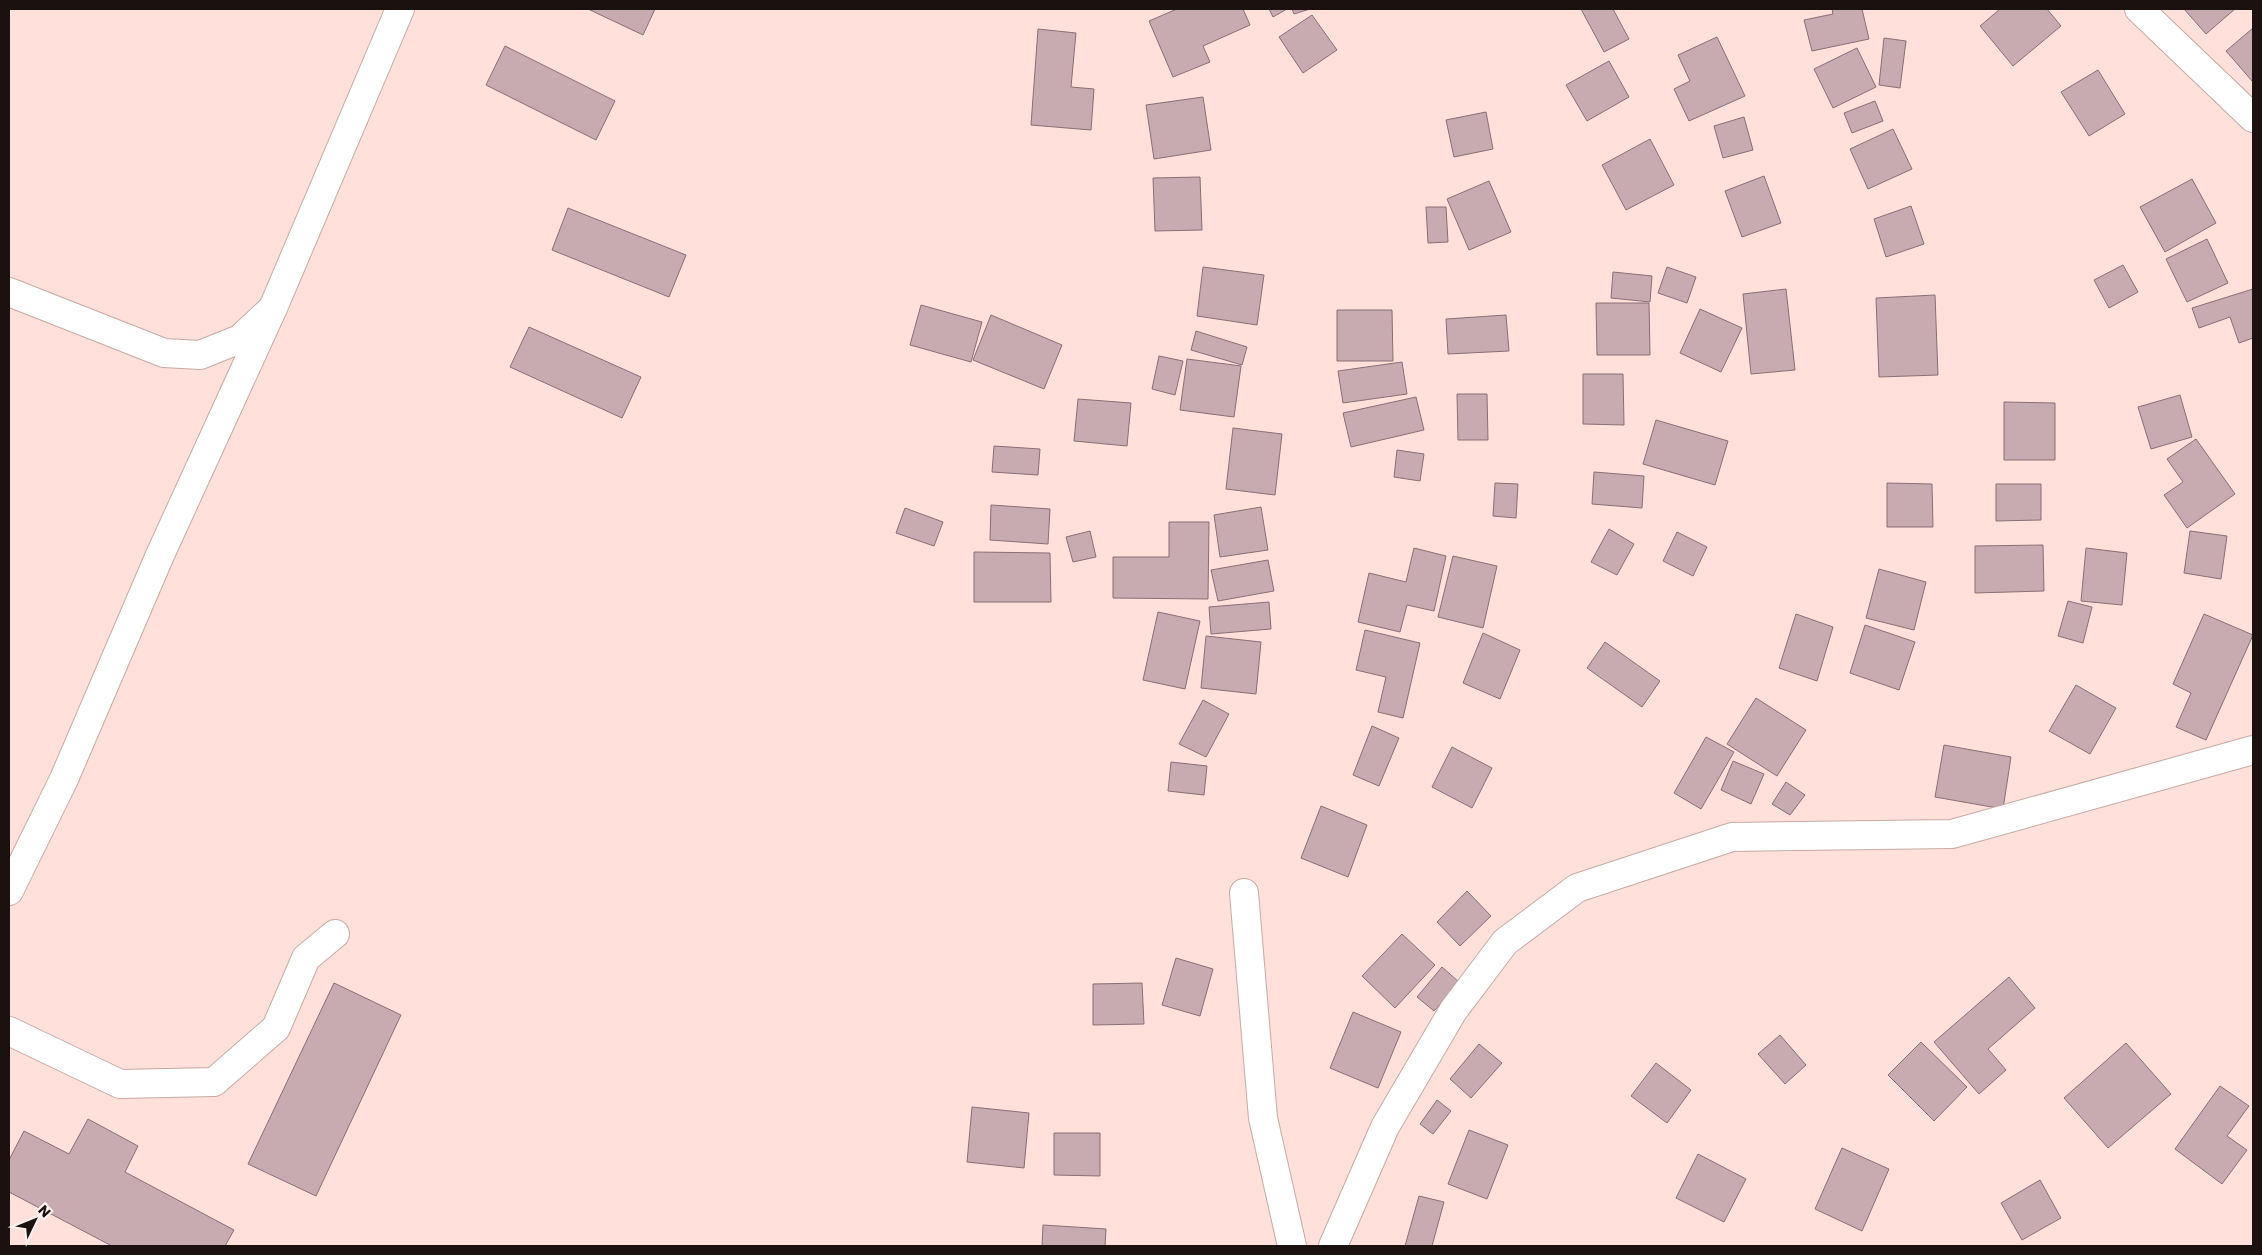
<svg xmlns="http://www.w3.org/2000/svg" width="2262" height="1255" font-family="Poppins,sans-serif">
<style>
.building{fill:#c8aab1;stroke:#896f75}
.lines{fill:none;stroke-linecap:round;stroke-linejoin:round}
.minor-casing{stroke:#c7aaa4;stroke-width:30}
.minor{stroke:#fff;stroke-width:28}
</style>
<rect width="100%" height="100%" fill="#ffe0da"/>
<!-- building -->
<path class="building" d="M588,9H655L643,35Z
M1177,9H1243L1250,25L1203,46L1210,62L1173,77L1149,21Z
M1269,9H1287L1273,17Z
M1292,9H1310L1294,14Z
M1581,9H1613L1629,39L1604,52Z
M1832,9H1862L1869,39L1812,51L1804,20L1833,14Z
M2000,9H2047L2061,26L2013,66L1980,26Z
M2184,9H2235L2206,34Z
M1312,15L1337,50L1303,73L1279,37Z
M2253,28V82L2226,51Z
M1038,29L1076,33L1071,87L1094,89L1091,130L1031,125Z
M1717,37L1745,96L1689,121L1674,89L1690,81L1678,55Z
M1884,38L1906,41L1900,88L1879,85Z
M505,46L615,101L596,140L486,85Z
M1857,48L1876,87L1833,108L1814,69Z
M1609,61L1629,97L1587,121L1566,85Z
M2098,70L2125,114L2089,136L2061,92Z
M1203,97L1211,150L1154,159L1146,105Z
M1875,101L1883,121L1852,133L1844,113Z
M1486,112L1493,149L1454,157L1446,120Z
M1744,117L1753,150L1723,158L1714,126Z
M1893,129L1912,169L1868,189L1850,149Z
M1650,139L1674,185L1626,210L1602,165Z
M1764,176L1781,223L1742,237L1725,191Z
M1200,177L1202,230L1155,231L1153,178Z
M2192,179L2216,223L2165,252L2140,207Z
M1489,181L1511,232L1469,250L1447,199Z
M1911,206L1924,244L1886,257L1874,219Z
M1426,207H1446L1448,242L1428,243Z
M568,208L686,255L669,297L552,250Z
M2207,239L2228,283L2187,302L2166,259Z
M2123,265L2138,292L2109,308L2094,280Z
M1203,267L1264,275L1257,325L1197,316Z
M1667,267L1696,277L1687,303L1658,293Z
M1613,272L1652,276L1650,302L1611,298Z
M1786,289L1795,370L1751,374L1743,294Z
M2253,289V338L2239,343L2230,317L2199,328L2192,308Z
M1935,295L1938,375L1879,377L1876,298Z
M1596,303H1649L1650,355H1597Z
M921,305L982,322L971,362L910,345Z
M1700,309L1742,328L1721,372L1680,353Z
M1337,310H1392L1393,361H1337Z
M991,315L1062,345L1044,389L973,360Z
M1506,315L1509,351L1448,354L1446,319Z
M529,327L641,377L622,418L510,367Z
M1196,331L1247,347L1242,365L1191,350Z
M1159,356L1183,361L1175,395L1152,389Z
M1187,359L1241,366L1234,417L1180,410Z
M1402,362L1407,394L1343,403L1338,371Z
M1583,374H1623L1624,425L1583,424Z
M1457,394H1487L1488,440H1458Z
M2180,395L2192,437L2151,449L2138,407Z
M1416,397L1424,430L1351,447L1343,413Z
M1078,399L1131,403L1127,446L1074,441Z
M2004,402L2055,403V460H2004Z
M1656,420L1728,441L1715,485L1643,464Z
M1233,428L1282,434L1275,495L1226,489Z
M2196,439L2235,494L2187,528L2164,495L2183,482L2167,459Z
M994,446L1040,449L1038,475L992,472Z
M1397,450L1424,454L1420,481L1394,477Z
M1594,472L1644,476L1642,508L1592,504Z
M1495,483L1518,484L1516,518L1493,516Z
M1887,483L1932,484L1933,527H1887Z
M1996,484H2041V520L1996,521Z
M991,505L1050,509L1048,544L990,540Z
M1261,507L1268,550L1220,557L1214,515Z
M905,508L943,522L934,546L896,533Z
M1169,522H1209L1208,599L1113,598V557H1169Z
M1609,529L1634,544L1617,575L1591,562Z
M1090,531L1096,557L1073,562L1066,537Z
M2190,531L2227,536L2221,579L2184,573Z
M1677,532L1707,547L1693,576L1663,561Z
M2043,545L2044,591L1975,593V546Z
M1414,548L1446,556L1434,611L1407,605L1400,632L1358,622L1369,573L1406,582Z
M2086,548L2127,553L2122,605L2081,601Z
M974,552L1050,553L1051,602H974Z
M1453,556L1497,566L1483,628L1438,617Z
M1268,560L1274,591L1218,601L1211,570Z
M1879,569L1926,582L1914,630L1866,618Z
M2068,601L2092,607L2083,643L2058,636Z
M1269,602L1271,629L1211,634L1209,607Z
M1158,612L1200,621L1185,689L1143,680Z
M1796,614L1833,627L1817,681L1779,668Z
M2204,614L2253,635L2206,740L2176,727L2191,693L2173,684Z
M1865,625L1915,642L1899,690L1850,673Z
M1365,630L1420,643L1403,718L1378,712L1386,677L1356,670Z
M1483,633L1520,650L1500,699L1463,683Z
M1206,636L1261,642L1256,694L1201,688Z
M1605,642L1660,681L1642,707L1587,668Z
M2076,685L2116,708L2090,754L2049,731Z
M1756,698L1806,730L1777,776L1727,744Z
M1203,700L1229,714L1206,757L1179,744Z
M1372,726L1399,738L1379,786L1353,775Z
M1706,737L1734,752L1701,809L1674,793Z
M1944,745L2011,757L2003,809L1935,797Z
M1452,747L1492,768L1472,808L1432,787Z
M1733,761L1764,774L1751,804L1721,790Z
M1171,762L1207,766L1204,795L1168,791Z
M1786,782L1805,795L1790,815L1772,804Z
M1321,806L1367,825L1348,877L1301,858Z
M1467,891L1491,916L1460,946L1437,922Z
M1402,934L1435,965L1395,1008L1362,976Z
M1176,958L1213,969L1200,1016L1162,1005Z
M1442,967L1459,982L1434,1011L1417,997Z
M2009,977L2035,1008L1988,1049L2006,1070L1979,1094L1934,1042Z
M334,983L401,1015L316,1196L248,1164Z
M1142,983L1144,1024L1093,1025V984Z
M1353,1012L1401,1032L1378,1088L1330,1068Z
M1780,1035L1806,1065L1785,1084L1758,1054Z
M1921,1042L1967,1087L1934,1121L1888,1075Z
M2126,1043L2171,1094L2108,1148L2064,1098Z
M1479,1044L1502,1063L1471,1098L1450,1079Z
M1656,1063L1691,1090L1667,1123L1631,1096Z
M2220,1086L2249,1106L2227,1136L2247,1150L2222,1184L2175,1149Z
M1437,1100L1451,1111L1433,1134L1420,1124Z
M972,1107L1029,1113L1024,1168L967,1162Z
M88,1119L138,1146L125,1172L234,1230L225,1246H112L9,1192V1160L24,1131L69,1154Z
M1469,1130L1508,1145L1487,1199L1448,1184Z
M1054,1133H1100V1176L1054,1175Z
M1842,1148L1889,1169L1862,1231L1815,1209Z
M1698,1154L1746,1179L1724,1222L1676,1198Z
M2040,1180L2061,1218L2022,1240L2001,1203Z
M1419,1196L1444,1202L1432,1246H1405Z
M1043,1225L1106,1229L1105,1246H1042Z"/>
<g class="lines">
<!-- minor casing -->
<g class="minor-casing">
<path id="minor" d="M2139,9L2253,118
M9,292L164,353L200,355L240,339L273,308L400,9
M9,891L64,779L160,555L273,308
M1244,893L1263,1118L1292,1246
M9,1031L120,1084L214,1082L276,1028L306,958L335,934
M1333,1246L1385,1127L1453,1011L1505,942L1577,888L1732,837L1952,834L2253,750"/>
</g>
<!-- minor -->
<use href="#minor" class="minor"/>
</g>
<!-- border -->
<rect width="2262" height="1255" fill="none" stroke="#1b110f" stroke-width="20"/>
<!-- north arrow -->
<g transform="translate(35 1220) rotate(47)" stroke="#fef2ef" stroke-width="4" paint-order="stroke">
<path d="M0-4L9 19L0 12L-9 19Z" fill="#1b110f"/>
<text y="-8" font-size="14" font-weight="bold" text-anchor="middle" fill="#1b110f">N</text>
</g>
</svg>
